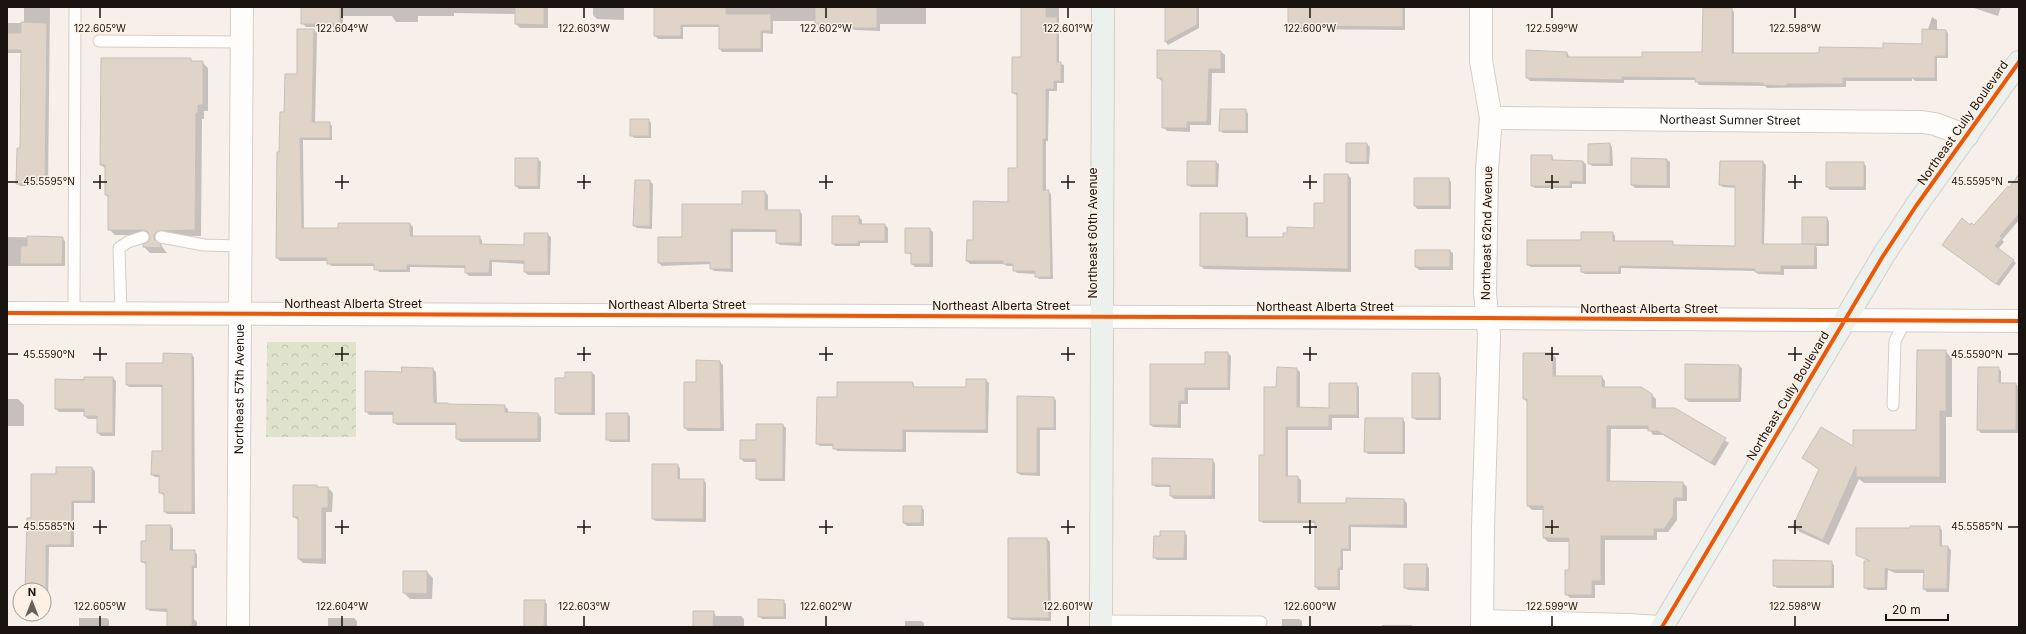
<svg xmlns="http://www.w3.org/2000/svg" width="2026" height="634" font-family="Inter,sans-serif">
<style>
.forest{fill:url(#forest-crowns)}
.shadow{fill:#0003}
.building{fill:#e0d4c8;stroke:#c6c0bb}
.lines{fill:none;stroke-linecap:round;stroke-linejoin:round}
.lane-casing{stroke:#d4cec9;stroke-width:13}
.street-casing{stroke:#d4cec9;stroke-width:24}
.secondary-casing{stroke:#d4cec9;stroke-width:24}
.lane{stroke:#fefdfc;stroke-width:11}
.street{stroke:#fefdfc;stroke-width:22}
.secondary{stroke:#ecf1ee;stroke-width:22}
.cycleway-casing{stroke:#fdf0e4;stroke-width:6}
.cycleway{stroke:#e8590c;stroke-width:4}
.ticks{fill:none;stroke:#191410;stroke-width:1.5}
.labels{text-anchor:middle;stroke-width:3;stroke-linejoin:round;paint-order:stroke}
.street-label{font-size:12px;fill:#191410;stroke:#fdf0e4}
.ticks-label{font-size:10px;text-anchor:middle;fill:#191410;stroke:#fdf0e4;stroke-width:3;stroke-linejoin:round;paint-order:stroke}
</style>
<defs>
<pattern id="forest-crowns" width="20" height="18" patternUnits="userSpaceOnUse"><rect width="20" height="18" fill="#e0e3cb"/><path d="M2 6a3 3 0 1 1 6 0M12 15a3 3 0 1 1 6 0" fill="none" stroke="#c0c2ad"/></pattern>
</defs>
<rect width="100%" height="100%" fill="#f7f0ea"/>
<!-- forest -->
<path class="forest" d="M267,342H356V437H266Z"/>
<!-- shadow -->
<path class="shadow" d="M24,7H50L48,186H20L17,183L21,149L22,53H7V23H24Z
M302,7H548V28H520L516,24V14L454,13V16H418V22H396L392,16H343V27H306L302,23Z
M593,7H624V20L597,19L593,15Z
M655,7H926V24H880V31L854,30L852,27H819L816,21H773V34L763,33V52H722L720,49V27H683V39H658L655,36Z
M1022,7H1059V63L1064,65V83H1057V91H1049L1048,141H1046V191L1051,194L1053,279H1039L1036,274L1017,273L1014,270V266H1007L1004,264H970L967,261L974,241L1009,203L1018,169V96L1013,93L1022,58Z
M1166,7H1199V28L1168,45L1166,42Z
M1289,7H1405V30L1291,29L1289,26Z
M1971,7H2001L1998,16Z
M1731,9L1734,12V54H1820L1884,49L1912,48V81H1846V87L1767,88L1765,86L1699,85L1696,80H1624V83L1530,81L1527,78L1567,53L1570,58H1643L1703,53Z
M1932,17L1937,20V31H1946L1948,33V58H1937V81H1915L1912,78Z
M314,30L317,33L315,123H329L332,126V140H303L304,230H339L410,224L413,227V237H479L482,240V245L525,246L547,234L551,237L550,275H528L525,272V264L492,262V276H469L466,273V268L410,267V272H379L376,266H331L328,261H280L277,258L280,153L285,113Z
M1221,52L1225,55V73H1212L1211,125H1190V132L1167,131L1163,127V82L1158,78Z
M102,59H190L193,62H202L208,68V111H204V119H202L201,236H164L160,244L167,253H150L144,247L151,238L150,235H115L109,229V198L106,195V169L101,165Z
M1245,110L1248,113V133H1223L1220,130Z
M648,120L651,123V138H634L631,135Z
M1367,144L1370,147L1369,164H1350L1347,161Z
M1610,144L1612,147L1613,166H1592L1589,163Z
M1552,156L1554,161L1583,162L1586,164V184H1572V188H1535L1532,186Z
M538,159L541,162L540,189H519L516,186Z
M1667,160L1670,162V188H1635L1632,185Z
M1216,162L1219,164L1218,187H1191L1188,185Z
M1763,162L1766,165L1764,245H1805L1827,218L1829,221V246H1815L1817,248V269H1784V275L1758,274L1755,271L1621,268V274H1585L1582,272V267H1531L1528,265L1582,241L1613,233L1615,236V242H1672L1675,246L1736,247V188L1723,187L1720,185Z
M1863,163L1866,166V190H1830L1827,187Z
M1348,175L1351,178V272L1204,269L1201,266L1245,214L1248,217V238H1284L1315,229L1325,204Z
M2019,176V220L2002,240L2004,242L1998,249L2016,263L1999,286L1946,248L1970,226L1974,227L2010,189Z
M1415,179H1449L1451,182V209H1417L1415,206Z
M650,181L653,184L652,229L637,228L634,226Z
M765,192L768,195V211H799L802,214V246L780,245L777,243V232H733V272L714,271L711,268V264L662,266L659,263L683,238Z
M859,217L862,220V225H885L888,228V243H860V246H835L833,243Z
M930,229L933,232V267H915L912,264V255L906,253Z
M7,237L62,238L65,241V266H7Z
M1416,251H1450L1453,253V270H1419L1416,267Z
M1946,352L1952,358V417H1946V483H1864L1859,479L1829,545L1800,532L1794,526L1819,470L1803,458L1854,448L1917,431Z
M1228,353L1231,356L1230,390H1188V404H1181V428L1153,427L1151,425L1206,365Z
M1552,354L1556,358V377H1602L1605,381V388L1652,395L1656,399V409H1675L1729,443L1715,466L1663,435H1653L1649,429H1611L1610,482L1683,483L1687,487V501H1677V520L1668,532H1657V540H1605V585H1595V598H1570L1566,594L1570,571V542H1548L1544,538V510H1532L1528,506V403L1524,399Z
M191,355L194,357L195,514H167L165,511V496L160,493V477H155L152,475L163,452V387H129L127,385Z
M720,362L723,365L724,431H688L685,428L697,383Z
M1739,366L1742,368L1741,402H1689L1686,399Z
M1998,368L2001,371V384H2016L2019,387V433H1981L1978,430Z
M433,369L436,372L437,404L449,406H504L508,409V413L538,414L541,417V442H461L457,439V425H397L394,422V415H369L366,411L403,373Z
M1297,369L1300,372V408L1330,409L1356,384L1359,387V418H1332V430H1288V477H1298L1301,480V504H1347L1404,500L1407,503V528L1351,527V551H1343V570H1340V590H1318L1316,587V523H1263L1260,520L1265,456L1277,388Z
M592,373L595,375V415H559L556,412L566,379Z
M1438,374L1441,377V420H1416L1413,417Z
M113,378L116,381L115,436H101L98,433V419H88L85,416V412H59L56,409V380Z
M986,380L989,383L988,433L906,432V452L837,451L834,446H820L817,443L838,398L913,383L915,388H967Z
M1018,397L1053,398L1056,400V430H1040V476L1021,475L1018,473Z
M7,399H18L24,405V426H7Z
M627,414L630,416V442H610L607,439Z
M1402,419L1405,422V454H1368L1365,451Z
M783,425L786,428L785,481H760L757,478V462H744L741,459L757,441Z
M1212,460L1215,463V499H1174L1171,496V487H1156L1153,485Z
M677,465L680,468V480H703L706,483V522L656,521L653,519Z
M57,468H92L95,471V503H74V547H49L48,604H44V590H26L32,519L57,475Z
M317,486L319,488H328L333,493L332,512H326V564L303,563L299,559V521L294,517Z
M921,507L924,510V526H907L904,523Z
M170,526L173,528V551H194L197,554V568H194V619L197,622V627H168V612L150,611L147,609V565L142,562L147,542Z
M1939,527L1942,530V547H1948L1951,550L1949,592H1927L1924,589L1925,573H1895L1888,570L1887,590H1868L1865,588L1871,562L1857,554L1911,529Z
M1184,532L1187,535V560H1157L1154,557Z
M1047,539L1050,542L1051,621L1012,620L1009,618Z
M1831,562L1834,565V588H1777L1774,585Z
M1426,565L1429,568V591L1408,590L1405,588Z
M404,572H427L433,578L432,599H410L404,593Z
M544,601L547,604V627H525Z
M783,601L786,604V619H762L760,617Z
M714,612L716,616H741L744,619V627H694Z
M79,618H107L109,620V627H79Z
M328,618H354L357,621V627H328Z
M1282,619H1299L1302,621V627H1282Z
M905,621H921L924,623V627H898H905Z
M1382,625H1412L1413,627H1382Z"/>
<!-- building -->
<path class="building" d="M301,7H340V24H301Z
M515,7H544V25L515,24Z
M654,7H726V14H771V31H761V49H719V25H681V36H654Z
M815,7H877V28H850L851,24H815Z
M1021,7H1046V17H1057V62H1061V81H1054V89H1046V139H1043V190H1049L1051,277H1035V271H1013V264H1003V261H966L967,240H973V201L1008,202V168H1017V93H1012V57H1021Z
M1165,7H1197V25L1165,42Z
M1288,7H1403V27L1288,26Z
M1703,8H1732V53H1819V47L1883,48V43L1922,44V29L1946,30V56H1935V78H1843V84H1787V86L1763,85V83L1695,82V78L1622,77V80L1526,78V50L1567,52V57H1642V52H1702Z
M21,22L47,23L45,184H16L17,148H20L21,50H7V33H21Z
M297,29H314L312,122H330V138H300L302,228H338V223H410V236H480V244L524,245V233H548V272H524V261L490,260L489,273H465V266L407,265V270H374V264H327V258H276L277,152H279L280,112H284L285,74H297Z
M1157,50L1221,51V69H1209L1207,122H1187V128H1162V78H1157Z
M101,58H191V61H203V105H198V113H196L195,230L158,231L154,235V239L161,244V248L143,247V244L148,242L150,238L148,232L143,230H108V195H105V165H100Z
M1220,109H1246V131H1219Z
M630,119H649V136H630Z
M1346,143H1367V162H1346Z
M1610,143V164H1588V144Z
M1531,155H1552V160L1583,161V182L1570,181V186H1531Z
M515,158H538V187L515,186Z
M1631,158L1667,159V186L1631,185Z
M1187,161H1216V185H1187Z
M1720,161H1763L1762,244H1815L1814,266H1781V272H1755V269L1619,266V272H1581V265H1527V240H1581V232H1613V241H1673V245L1735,246V186L1719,185Z
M1826,162H1864V187H1826Z
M1324,174H1348V269L1200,266V213H1246V237H1283V233H1287V227L1314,228V203H1324Z
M2019,174V214L2000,236L2002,238L1995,246L2014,260L1996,284L1942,245L1962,218L1970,225L1971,223L1974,225L2008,186L2009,188Z
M1414,178H1449V206H1414Z
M635,180H650V226H633Z
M742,191H765V210H800V243H776V230L731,229V269H710V262L658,263V237H682V204H742Z
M832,216H859V224H885V241H858V244H832Z
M1802,217H1827V244H1802Z
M905,228H930V264H911V253H905Z
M27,236L63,237L62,264H20L21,246H27Z
M1415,250H1450V267H1415Z
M1917,350H1946V411H1940V477H1856V466L1823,540L1793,526L1819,469L1802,458L1821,427L1853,446V430H1916Z
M1205,352H1228V388H1185V401H1179L1178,425H1150V364H1205Z
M163,353L192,354V512H164V493H159V475H151L152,451H162V385H126V363H163Z
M1523,353H1553V376H1602V387H1641L1652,394V408H1675L1726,438L1711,463L1658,431H1648V426H1607V481L1683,482V498H1674L1673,516L1664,529H1654V536H1601V581H1592V595H1565V570H1569V538H1543V506H1527V399H1523Z
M696,360L720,361L721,429L684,428V382H696Z
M1685,364L1739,365V399H1685Z
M401,367L433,368L434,403H448V404L505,405V412L538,413V439H456V423H393V412H365V371L402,372Z
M1277,367L1297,368V407L1329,408V383H1357V415H1329V427H1286V476H1298V503H1346V498L1404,499V525H1349V549H1341V568H1338V587H1315V521H1259V455H1264V387H1276Z
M1978,367H1999V383H2016V430H1977Z
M565,372H592V413H555V378H565Z
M1412,373H1439V418H1412Z
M84,377H113V433H97V416H84V409H55V379L84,380Z
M966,379H986V430H903V450L833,449V444H816L817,397H837V382H913V387H966Z
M1017,396L1054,397V428H1037V473H1017Z
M606,413H628V440H606Z
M1365,418H1403V452H1364Z
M756,424H783V479H756V459H740V440H756Z
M1152,458L1213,459L1212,496H1170V485H1152Z
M652,464H678V479H704L703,519H652Z
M56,467H92V501H72L71,545H46V590H25L27,518H31V474H56Z
M293,485H317V487H328V508H322V559H298V517H293Z
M903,506H922L921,523H903Z
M146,525H171L170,550H195V566H192V627H167V609H146V562H141V541H146Z
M1910,526H1940V546H1948L1947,589H1923L1924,570H1891L1885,568V588H1864V561H1870L1856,555V528H1910Z
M1160,531H1185L1184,558H1153L1154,536H1160Z
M1008,538H1047L1049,618H1008Z
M1773,560L1832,561V586H1773Z
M1404,564H1427L1426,588H1404Z
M403,571H427V594L403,593Z
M758,599L784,600V617H758Z
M524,600H545L544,627H524Z
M693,611H714L713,627H693Z"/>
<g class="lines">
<!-- lane casing -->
<g class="lane-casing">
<path id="lane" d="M99,41L242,42
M161,237L204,245L240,246
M74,313L75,7
M121,313L119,248L128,242L143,237
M1893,405L1895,341L1905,321
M1101,621L1261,622"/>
</g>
<!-- street casing -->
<g class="street-casing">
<g id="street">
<path d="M1481,7V61L1491,118L1487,170L1485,293L1489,336L1483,527L1482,627"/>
<path id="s1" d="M1491,118L1922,122L1935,124L1967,136"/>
<path d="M7,313L1487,318L2019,321"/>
<path d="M1482,621L1629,625L1659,627"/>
<path id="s2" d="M238,627L242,7"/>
</g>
</g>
<!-- secondary casing -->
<g class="secondary-casing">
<path id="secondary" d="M1101,627L1103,7
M1662,627L1883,256L1916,206L2019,62"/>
</g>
<!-- lane -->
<use href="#lane" class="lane"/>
<!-- street -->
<use href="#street" class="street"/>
<!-- secondary -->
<use href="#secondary" class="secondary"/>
<!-- cycleway casing -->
<g class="cycleway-casing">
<path id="cycleway" d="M7,313L1487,318L2019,321
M1662,627L1883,256L1916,206L2019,62"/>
</g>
<!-- cycleway -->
<use href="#cycleway" class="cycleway"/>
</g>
<!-- ticks -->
<path class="ticks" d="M100,8V18M342,8V18M584,8V18M826,8V18M1068,8V18M1310,8V18M1552,8V18M1795,8V18M100,175V189M342,175V189M584,175V189M826,175V189M1068,175V189M1310,175V189M1552,175V189M1795,175V189M8,182H18M93,182H107M335,182H349M577,182H591M819,182H833M1061,182H1075M1303,182H1317M1545,182H1559M1788,182H1802M2008,182H2018M100,347V361M342,347V361M584,347V361M826,347V361M1068,347V361M1310,347V361M1552,347V361M1795,347V361M8,354H18M93,354H107M335,354H349M577,354H591M819,354H833M1061,354H1075M1303,354H1317M1545,354H1559M1788,354H1802M2008,354H2018M100,520V534M342,520V534M584,520V534M826,520V534M1068,520V534M1310,520V534M1552,520V534M1795,520V534M8,527H18M93,527H107M335,527H349M577,527H591M819,527H833M1061,527H1075M1303,527H1317M1545,527H1559M1788,527H1802M2008,527H2018M100,616V626M342,616V626M584,616V626M826,616V626M1068,616V626M1310,616V626M1552,616V626M1795,616V626"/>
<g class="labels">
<!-- street labels -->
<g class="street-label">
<text dy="4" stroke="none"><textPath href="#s1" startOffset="239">Northeast Sumner Street</textPath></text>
<text transform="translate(1963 123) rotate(-55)" y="4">Northeast Cully Boulevard</text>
<text transform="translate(1093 233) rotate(-90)" y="4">Northeast 60th Avenue</text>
<text transform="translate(1487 233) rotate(-89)" y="4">Northeast 62nd Avenue</text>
<text x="353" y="308">Northeast Alberta Street</text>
<text x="677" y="309">Northeast Alberta Street</text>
<text x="1001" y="310">Northeast Alberta Street</text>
<text x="1325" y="311">Northeast Alberta Street</text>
<text x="1649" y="313">Northeast Alberta Street</text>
<text dy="4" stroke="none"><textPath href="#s2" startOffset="238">Northeast 57th Avenue</textPath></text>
<text transform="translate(1788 396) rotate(-59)" y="4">Northeast Cully Boulevard</text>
</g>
</g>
<g class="ticks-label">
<text x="100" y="32">122.605°W</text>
<text x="342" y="32">122.604°W</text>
<text x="584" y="32">122.603°W</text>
<text x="826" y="32">122.602°W</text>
<text x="1068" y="32">122.601°W</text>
<text x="1310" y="32">122.600°W</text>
<text x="1552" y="32">122.599°W</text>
<text x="1795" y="32">122.598°W</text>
<text x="49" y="185">45.5595°N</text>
<text x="1977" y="185">45.5595°N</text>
<text x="49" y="358">45.5590°N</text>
<text x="1977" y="358">45.5590°N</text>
<text x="49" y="530">45.5585°N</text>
<text x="1977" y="530">45.5585°N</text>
<text x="100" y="610">122.605°W</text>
<text x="342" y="610">122.604°W</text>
<text x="584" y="610">122.603°W</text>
<text x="826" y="610">122.602°W</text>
<text x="1068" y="610">122.601°W</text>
<text x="1310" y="610">122.600°W</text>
<text x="1552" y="610">122.599°W</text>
<text x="1795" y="610">122.598°W</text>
</g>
<!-- border -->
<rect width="2026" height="634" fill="none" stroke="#191410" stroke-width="16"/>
<!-- north arrow -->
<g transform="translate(32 602)"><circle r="19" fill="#fdf0e4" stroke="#a2988f"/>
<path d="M0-3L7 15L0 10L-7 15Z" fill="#67615c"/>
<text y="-6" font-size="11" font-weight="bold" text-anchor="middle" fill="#191410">N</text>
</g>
<!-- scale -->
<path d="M1886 614v6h62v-6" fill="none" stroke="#191410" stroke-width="2"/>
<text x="1892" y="614" font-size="12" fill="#191410" stroke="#fdf0e4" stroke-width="3" paint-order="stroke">20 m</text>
</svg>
